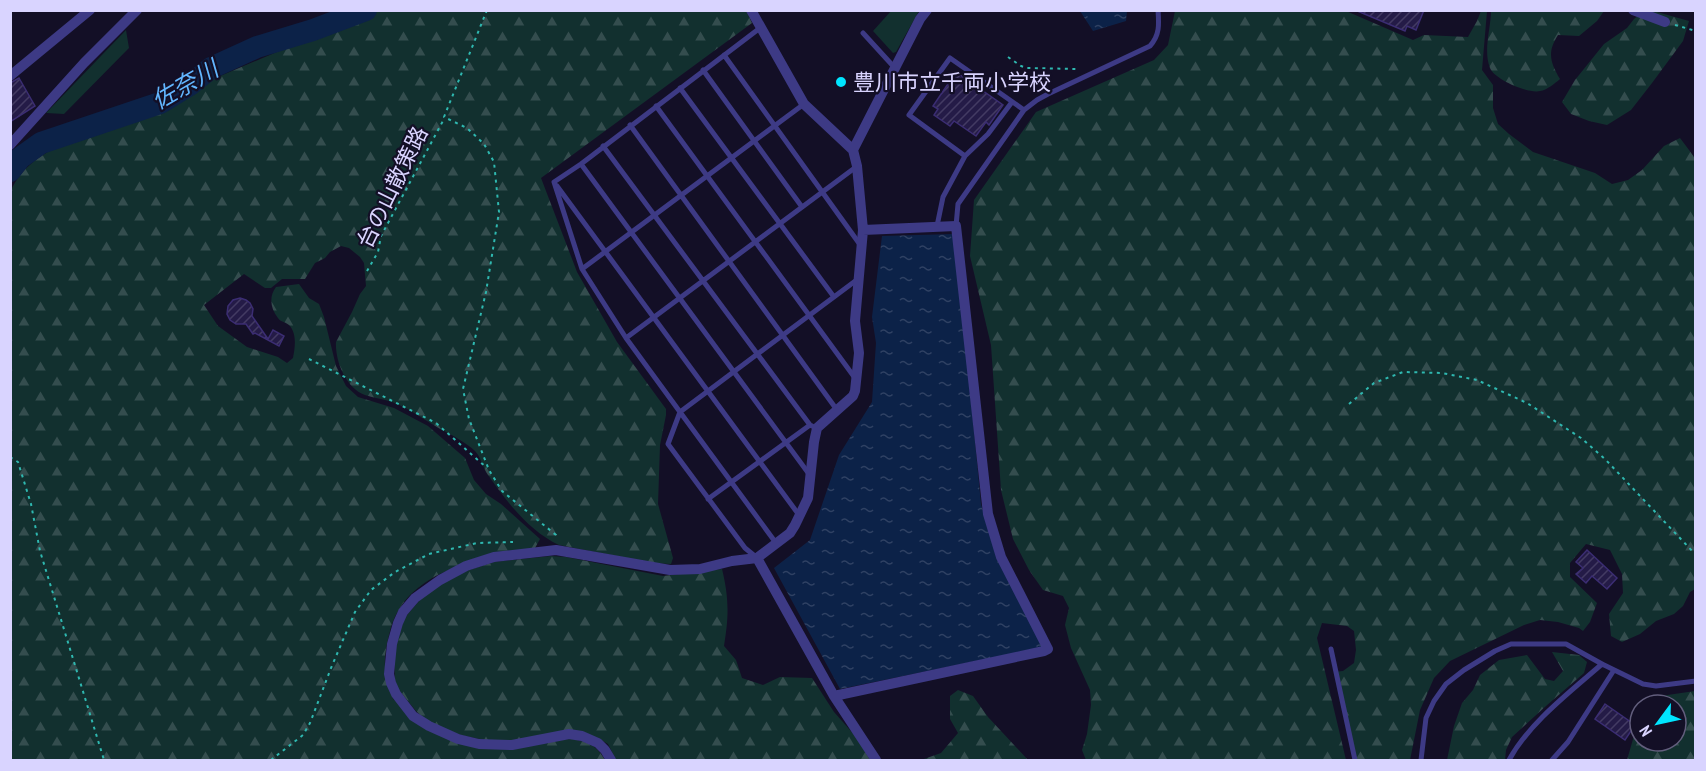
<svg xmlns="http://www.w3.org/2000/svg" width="1706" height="771" font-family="'PT Sans Narrow','Noto Sans JP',sans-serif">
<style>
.grass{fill:#12302f}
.forest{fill:url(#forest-firs)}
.water{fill:url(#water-ripples)}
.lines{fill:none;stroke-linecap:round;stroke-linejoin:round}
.river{stroke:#0c2248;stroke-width:22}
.building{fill:url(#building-hatch);stroke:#3b2d73;stroke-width:1.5}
.path{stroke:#2fb8b0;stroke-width:2;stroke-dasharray:3 4.5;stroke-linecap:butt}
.service{stroke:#3d3a85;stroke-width:5}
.minor{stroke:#3d3a85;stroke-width:10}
.poi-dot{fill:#00e5ff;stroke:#130f26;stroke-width:2}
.labels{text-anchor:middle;stroke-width:4.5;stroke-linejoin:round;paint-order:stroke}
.poi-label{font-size:22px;fill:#d9d4ff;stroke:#130f26;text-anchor:start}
.street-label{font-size:22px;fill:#d9d4ff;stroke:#130f26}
.water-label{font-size:24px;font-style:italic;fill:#62b6ff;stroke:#130f26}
</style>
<defs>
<pattern id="forest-firs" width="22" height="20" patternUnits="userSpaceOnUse" patternTransform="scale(1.5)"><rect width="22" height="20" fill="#12302f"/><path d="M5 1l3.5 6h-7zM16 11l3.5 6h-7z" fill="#344d4e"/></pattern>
<pattern id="water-ripples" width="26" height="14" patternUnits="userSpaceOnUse" patternTransform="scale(1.5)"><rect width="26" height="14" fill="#0c2248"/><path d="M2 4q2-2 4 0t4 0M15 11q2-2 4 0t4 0" fill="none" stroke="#2f4163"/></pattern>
<pattern id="building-hatch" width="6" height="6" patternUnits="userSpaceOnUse" patternTransform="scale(1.5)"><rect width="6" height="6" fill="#241b47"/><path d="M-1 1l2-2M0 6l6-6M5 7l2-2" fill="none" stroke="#433b63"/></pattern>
</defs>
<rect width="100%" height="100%" fill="#130f26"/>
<!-- grass -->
<path class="grass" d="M891,11H919L896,52L893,53L873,31Z
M126,30L129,48L64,114L46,113Z"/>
<!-- forest -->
<path class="forest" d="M373,11H746L752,23L541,178L577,272L617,342L666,409V415L660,445L658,504L673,558L671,564L653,563L559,545C529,531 507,502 488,475C483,468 481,457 475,451C471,447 465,443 460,440C451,434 441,430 432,424C419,416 406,407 392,402C383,399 374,398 365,395C346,388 335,361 336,342L352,312L360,294L366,286L364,263L360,257L349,248L341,246L330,252L325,258L315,263L305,279H282L271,288H265L244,274L204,305L218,326L247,347L278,357L287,363L293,358C295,348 297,335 290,326C287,322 280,322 278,318C270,308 269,296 276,287L299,284L309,298L319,304L324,317L336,366L346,386L358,397L394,408L428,426L465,458L474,480L486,494L501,504L540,539L535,548C481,559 407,568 390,631C387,643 384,655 385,667C386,678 391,689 393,699L457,743L572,739C589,742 597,746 605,760H11L10,192C25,161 48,151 77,137Z
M1175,11H1346L1413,40L1424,35L1468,37L1477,21L1481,11H1487L1482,70L1493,85V108L1498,124L1509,134L1533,152L1595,173L1612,184L1628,180L1642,170L1664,146L1680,138L1695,158V589L1690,592L1683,606L1674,614L1656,621L1640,634L1622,642L1611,636L1609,614L1623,593L1622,574L1610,550L1586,544L1570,563V577L1597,603L1590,622L1583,631L1579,628L1558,622L1540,620L1524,625L1450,661L1434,678L1420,710L1410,760H1354L1334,672L1343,671L1354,663L1356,650L1354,631L1347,626L1322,623L1317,638L1346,760H1086L1082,750L1087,734L1091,705L1090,690L1071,648L1065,625L1069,608L1063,596L1043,590L1029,570L1013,539L1001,490L991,345L970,256L974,200L1036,112L1154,60L1168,45Z
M1491,11V10L1604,11L1597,21L1579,36L1558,35C1547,52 1550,62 1560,79C1554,84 1547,90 1540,91C1528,94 1494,79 1490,68C1483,50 1491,28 1491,11Z
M1644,11L1657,12L1689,21L1683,41L1652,83L1631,110L1607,125L1589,121L1571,114L1562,102L1575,80L1604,44L1627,28L1634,19Z
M551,556L566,557L663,576L722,569C729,598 729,616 724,646L736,660L742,678L763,685L780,677L812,678L834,712L857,738L870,760H616L608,744L596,737L495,742L460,735L427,721L416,711L398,689L395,682L394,654L401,626L407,615L426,593L463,572L494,562Z
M1552,652L1579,655L1587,662L1584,673L1546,706L1512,737L1506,750L1505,760H1447L1454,726L1462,703L1473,690L1480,675L1499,660L1527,655L1545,679L1554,681L1563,671Z
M958,690L973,696L988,717L1028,760H921L941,753L958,733L950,719V696Z
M1695,691V760H1627L1640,715V741H1676V705H1647L1654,697Z"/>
<!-- water -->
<path class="water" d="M1080,11H1127L1126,21L1093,31Z
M955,234L981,504L997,558L1043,647L840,689L774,568L810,540L839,455L872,402L876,343L872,317L882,236Z"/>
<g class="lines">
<!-- river -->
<path class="river" d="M10,171L20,158L41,143L160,103L191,84L211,68L257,47L313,30L366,10"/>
</g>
<!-- building -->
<path class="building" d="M1355,10H1424L1416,30L1407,26L1405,31Z
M956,72L1003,105L989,125L986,122L976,136L954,121L950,126L934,115L938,109L933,106Z
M19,78L35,106L10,122V83Z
M240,298L246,300L250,303L253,309L252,316L268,339L273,330L284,336L279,346L255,333L253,334L246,324H236L230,320L227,314L228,306L233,300Z
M1587,550L1617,578L1607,589L1592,576L1586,583L1576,574L1583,568L1576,562Z
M1605,704L1635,725L1625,740L1595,719Z"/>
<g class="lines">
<!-- path -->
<path class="path" d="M487,10L444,117L467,128L484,144L494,162L499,212L486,292L463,389L469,419L489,470L502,491L556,535V538
M1675,25L1696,31
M1008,57L1021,66L1027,68L1077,69
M367,271L378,252L381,236L444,119
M309,359L436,423L487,468
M1349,404L1374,383L1403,372L1442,373L1477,380L1527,403L1581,438L1605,459L1696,555
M10,457L18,462L31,504L40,551L104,760
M271,760L303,735L310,723L331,668L355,612L371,590L395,572L429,554L477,543L513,542"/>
<!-- service -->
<path class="service" d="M863,33L894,67
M724,55L861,246
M703,70L802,207
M680,88L834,297
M656,106L855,378
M630,125L837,410
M603,146L810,425
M965,156L909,115L950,58L1024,110
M581,164L809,474
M557,186L799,515
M937,226L943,197L965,156L988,134L1012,102
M956,226L958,204L1024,110L1037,100L1048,94L1150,46C1160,35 1159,24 1158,10
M582,269L804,104
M626,338L856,167
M708,499L810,425L812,426
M776,543L680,412L858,279
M756,557L745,548L668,444L680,412L626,338L582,269L554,182L581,164L760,28
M1331,649L1355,760
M1421,760L1426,718L1434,701L1446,684L1464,670L1495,651L1511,644H1566L1602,664L1643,684L1656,686L1696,681
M1509,760C1529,723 1570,692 1602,664
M1552,760L1568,742L1614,670"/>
<!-- minor -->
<path class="minor" d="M1633,10L1665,22
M10,76L90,10
M10,145L84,63L137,10
M853,150L920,19L927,10
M757,558L834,696L876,760
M834,696L1044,651L1048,649L1001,557L988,514L956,226L863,230
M611,760L605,750L598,743L582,736L569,734L512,745L479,744L458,739L429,726L413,716L396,694L391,683L389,674L392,644L398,623L403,612L415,598L440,580L466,566L494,557L556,550L670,570L700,569L732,561L757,558L790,533L795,525L808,498L814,442L817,428L853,396L855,391L859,353L855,321L863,230L857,166L853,150L804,104L751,10"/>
</g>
<!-- markers -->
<circle class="poi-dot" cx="841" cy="82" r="6"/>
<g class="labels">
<!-- poi labels -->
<g class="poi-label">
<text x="853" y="90">豊川市立千両小学校</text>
</g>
<!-- street labels -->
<g class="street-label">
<text transform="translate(392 187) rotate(-64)" y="8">台の山散策路</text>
</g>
<!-- water labels -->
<g class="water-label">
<text transform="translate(185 85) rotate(-30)" y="8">佐奈川</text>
</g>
</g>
<!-- border -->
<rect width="1706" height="771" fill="none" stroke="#d9d4ff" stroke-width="24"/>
<!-- north arrow -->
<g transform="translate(1658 723) rotate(237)"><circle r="28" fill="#130f26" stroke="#625e7d" stroke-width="1.5"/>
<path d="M0-4.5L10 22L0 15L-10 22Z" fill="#00e5ff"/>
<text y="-9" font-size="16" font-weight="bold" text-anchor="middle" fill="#d9d4ff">N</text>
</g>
</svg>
